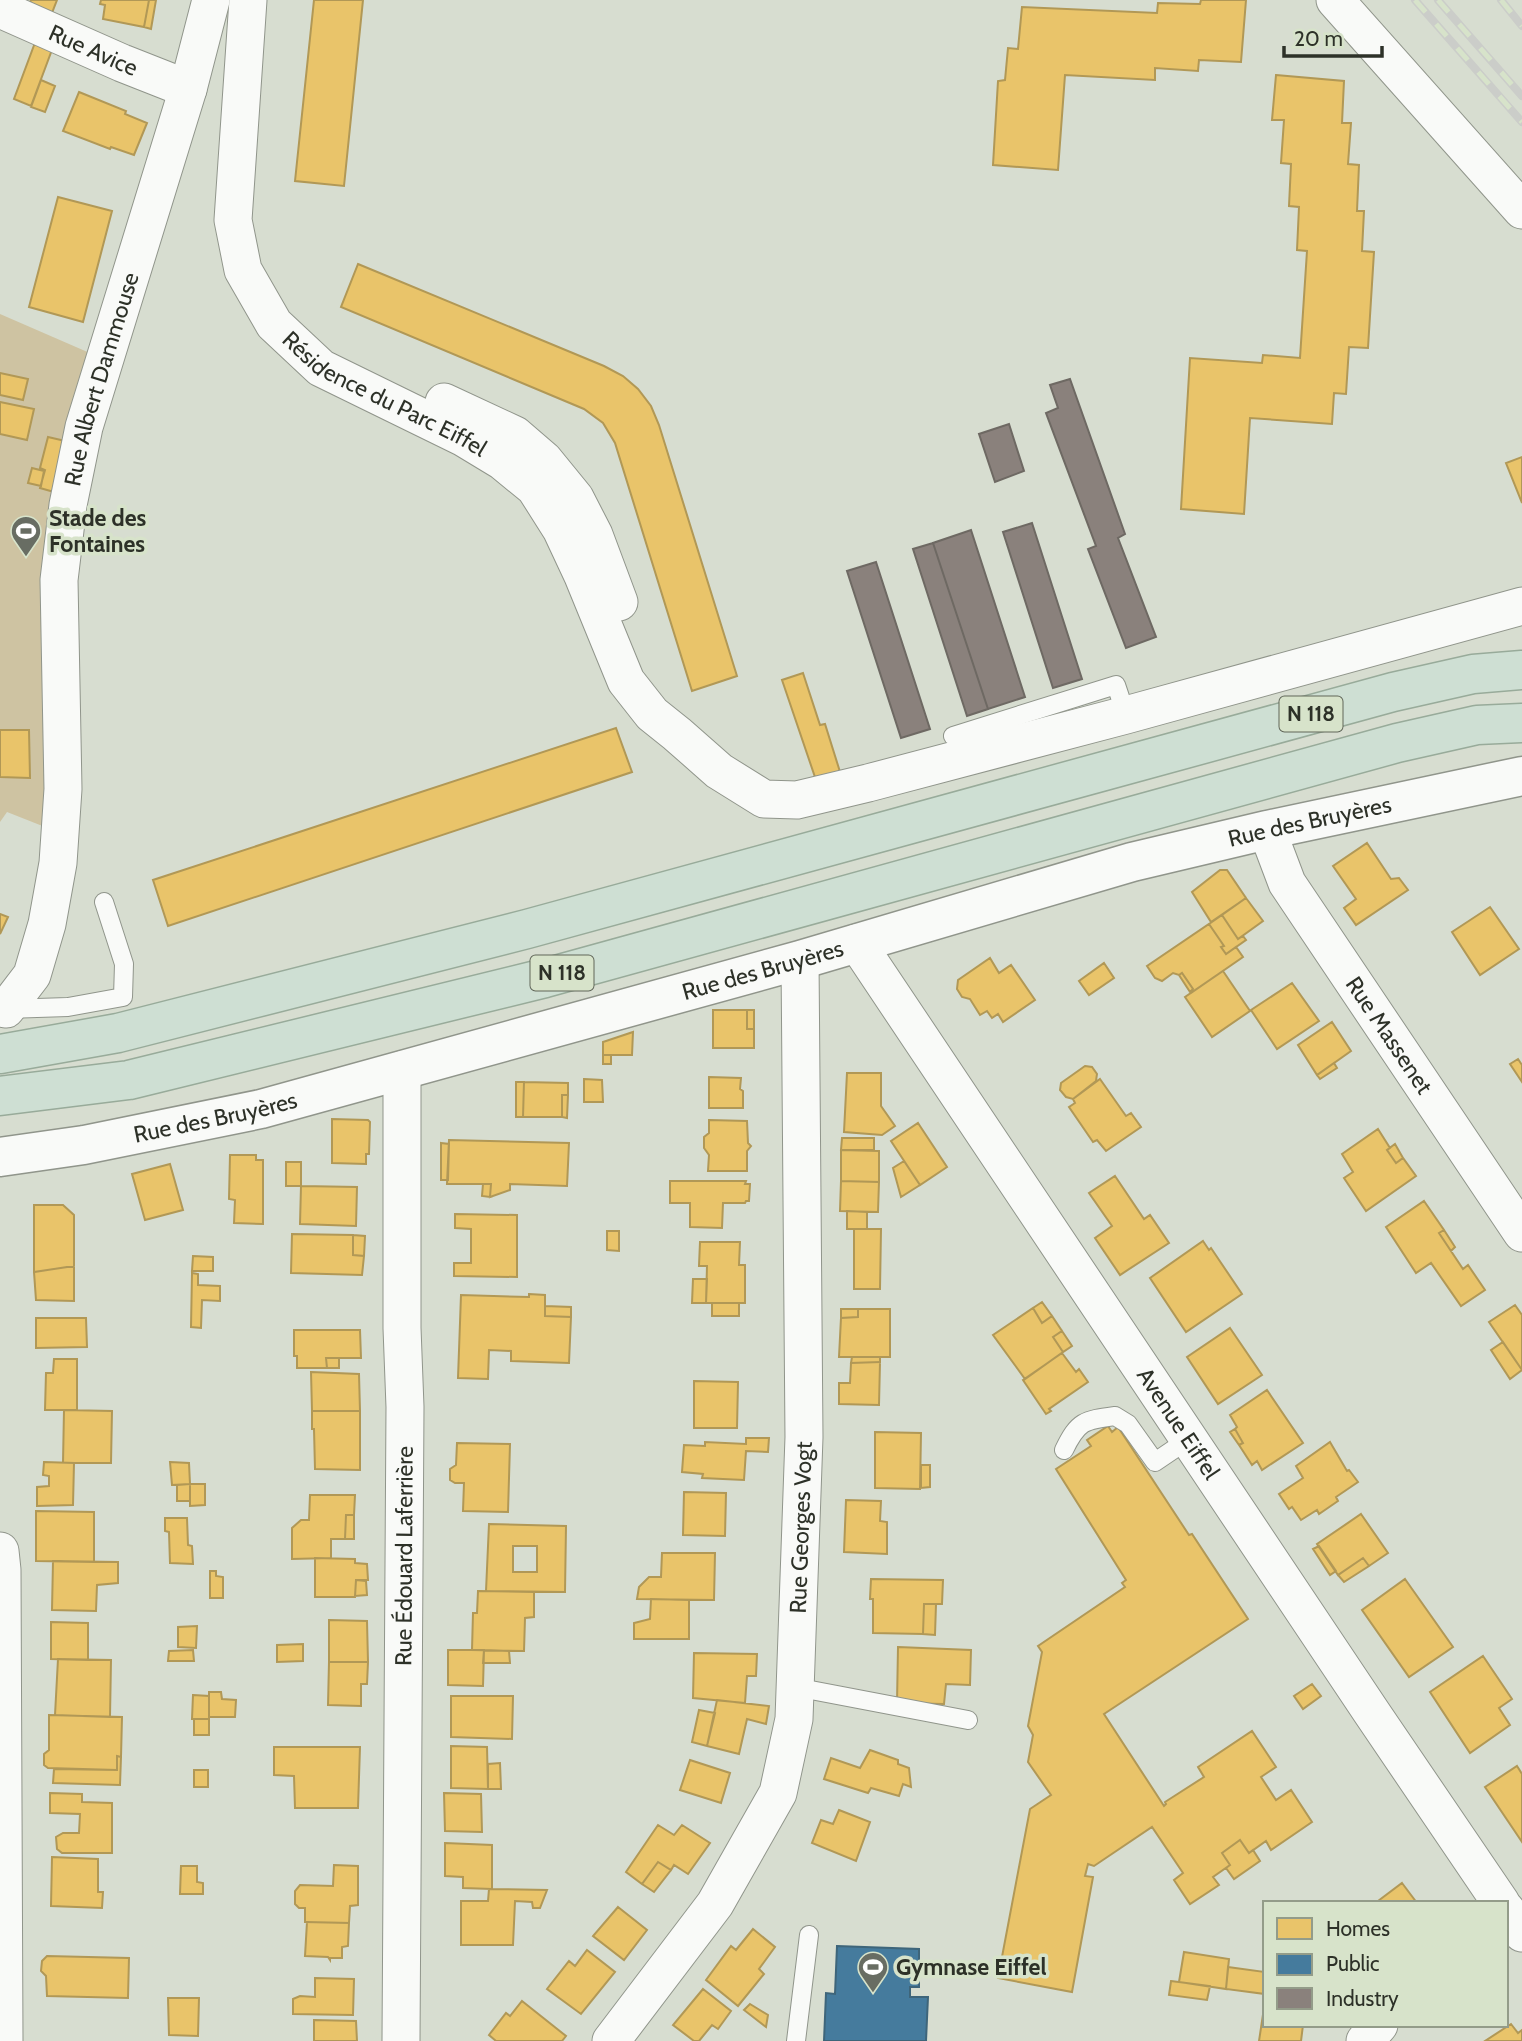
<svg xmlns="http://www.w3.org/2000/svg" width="1522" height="2041" font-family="Cabin,sans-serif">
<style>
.green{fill:#cec3a2}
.homes{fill:#e9c46a;stroke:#b19856;stroke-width:2;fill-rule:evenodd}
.public{fill:#457b9d;stroke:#3e657a;stroke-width:2}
.industry{fill:#8a817c;stroke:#6e6963;stroke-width:2}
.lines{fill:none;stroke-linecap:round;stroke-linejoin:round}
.lane-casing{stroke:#90958b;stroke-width:20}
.street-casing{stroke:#90958b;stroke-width:39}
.secondary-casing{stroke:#90958b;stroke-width:41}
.highway-casing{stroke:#98ab9a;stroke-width:41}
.lane{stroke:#f9faf8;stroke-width:18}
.street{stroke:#f9faf8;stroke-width:37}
.secondary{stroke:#f9faf8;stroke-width:38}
.highway{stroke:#cedfd3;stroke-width:38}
.rail-casing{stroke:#cbcdc9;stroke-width:8}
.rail{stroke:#d7e3ca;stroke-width:5;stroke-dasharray:16;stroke-linecap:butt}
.labels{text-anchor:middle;stroke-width:7;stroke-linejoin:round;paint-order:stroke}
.shield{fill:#d7e3ca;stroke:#606659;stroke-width:2}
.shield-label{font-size:21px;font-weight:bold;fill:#2d3128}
.street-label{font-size:23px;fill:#2d3128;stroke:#d7e3ca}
.poi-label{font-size:23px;font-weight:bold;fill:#2d3128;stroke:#d7e3ca;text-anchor:start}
</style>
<rect width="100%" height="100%" fill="#d7ddd0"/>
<!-- green -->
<path class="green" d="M0,314L99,357L45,827L7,812L0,822Z"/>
<!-- homes -->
<path class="homes" d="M31,0H57L50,18L27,9Z
M101,0H149L144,27L103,19L105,5L100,4Z
M149,0H156L151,29L144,27Z
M314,0H363L344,186L295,181Z
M1201,0H1246L1241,62L1199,60L1198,71L1155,68V80L1065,75L1058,170L993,165L998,81L1005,80L1008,48L1018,49L1022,7L1157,13L1158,3L1200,4Z
M36,40L53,47L31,106L14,99Z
M1276,75L1344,81L1342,123H1351L1348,164L1359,165L1357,211H1364L1362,251L1374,252L1368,348L1349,347L1346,394L1334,393L1332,424L1250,418L1244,514L1181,509L1190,358L1262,363L1263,355L1300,358L1307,251L1297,250L1299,207L1289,206L1291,164L1281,163L1284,120H1272Z
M41,80L55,86L45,112L31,107Z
M79,92L126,111L125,114L147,123L134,155L111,147L110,149L63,131Z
M58,197L112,211L83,322L29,307Z
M358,264L604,366L623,376L638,389L651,406L659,425L737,676L692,691L615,443L603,423L584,409L341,307Z
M0,373L28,379L23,400L0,395Z
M0,402L34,409L27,440L0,434Z
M48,437L74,443L61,494L40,488L45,470L40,468Z
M1522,457V503L1506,463Z
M32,468L44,471L41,486L28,483Z
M803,673L820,725L825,724L841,775L817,783L782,680Z
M616,728L632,772L168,926L153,880Z
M0,730H29L30,778L0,777Z
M1367,843L1391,879L1399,878L1408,890L1356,925L1344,908L1356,899L1333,866Z
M1220,870H1227L1246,898L1211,922L1192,892Z
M1246,898L1263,921L1238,939L1222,915Z
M1490,907L1519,949L1480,975L1452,932Z
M0,914L8,917L0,934Z
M1222,915L1238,939L1243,936L1246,940L1226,954L1221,947L1224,946L1209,924Z
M1209,924L1224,946L1221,947L1226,954L1236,947L1243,957L1191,993L1190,992L1193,989L1182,973L1179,975L1173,973L1162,981L1155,978L1147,966Z
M990,958L999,973L1011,965L1035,1000L1003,1022L998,1014L992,1018L987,1011L980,1015L970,999L962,997L957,989L958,980Z
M1104,963L1114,978L1089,995L1079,981Z
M1223,971L1250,1011L1212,1037L1185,997Z
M1182,973L1193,989L1190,992L1179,975Z
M1292,983L1319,1021L1277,1049L1251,1010Z
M713,1010H747V1029H754V1048H713Z
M747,1010H754V1029H747Z
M1332,1022L1351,1051L1317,1075L1298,1045Z
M633,1032L632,1055H603V1042Z
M603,1055H611V1064H603Z
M1518,1059L1522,1065V1082L1510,1064Z
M1334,1063L1337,1068L1320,1079L1317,1075Z
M1085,1066L1092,1067L1097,1074L1096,1081L1073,1099L1066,1097L1060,1090L1061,1083Z
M847,1073H881V1106L895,1126L882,1135L844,1132Z
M709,1077L741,1078L740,1089L743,1091V1108H709Z
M584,1079L602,1080L603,1102H584Z
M1100,1079L1126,1116L1131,1113L1141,1127L1106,1151L1097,1140L1093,1142L1069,1107L1075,1103L1073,1099Z
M516,1082H524L523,1117H516Z
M524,1082L568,1083V1095H562V1117H523Z
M562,1095H568L567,1118L562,1117Z
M332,1119L368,1120L370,1122L369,1154H366V1164L332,1163Z
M709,1120L747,1121L748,1143L751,1146L747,1151V1171H708L709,1155L704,1148V1137L709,1133Z
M918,1123L947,1167L920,1185L891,1141Z
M1378,1129L1390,1148L1387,1150L1396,1163L1403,1158L1416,1176L1366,1211L1344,1178L1353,1172L1342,1154Z
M842,1138H874V1150H841Z
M449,1140L569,1143L567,1186L510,1184V1190L490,1197L491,1184H447Z
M441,1143L449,1144L448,1180H441Z
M1395,1144L1403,1158L1396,1163L1387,1150Z
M841,1150L879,1151V1182L841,1181Z
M230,1155H256V1160H263V1224L234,1223L235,1200L229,1199Z
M904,1161L920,1185L901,1197L893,1168Z
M286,1162H301V1186H286Z
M170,1164L183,1210L145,1220L132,1174Z
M1115,1176L1144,1219L1150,1215L1169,1243L1120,1275L1095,1238L1112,1226L1089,1193Z
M670,1181H746L745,1184H750L749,1201H746L745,1203H723L722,1228L690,1227V1203H670Z
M841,1181L879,1182L878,1212L840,1211Z
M483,1184H491L490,1197L482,1196Z
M301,1186L357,1187L356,1226L300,1224Z
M1424,1201L1444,1230L1439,1233L1463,1269L1468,1265L1485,1290L1461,1306L1431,1263L1416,1273L1386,1227Z
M34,1205H63L74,1215V1266L34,1272Z
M847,1211L867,1212V1229H847Z
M455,1214L517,1215V1277L454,1276V1263H471V1229L455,1228Z
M854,1229H881L880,1289H854Z
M1444,1230L1455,1247L1451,1251L1439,1233Z
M607,1231H619V1251L607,1250Z
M292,1234L353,1235V1255L364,1256L362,1275L291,1273Z
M353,1235L365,1236L364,1256L353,1255Z
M1203,1241L1209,1250L1211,1248L1242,1294L1186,1332L1150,1278Z
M700,1242H740L739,1265H745V1303H706L707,1266H699Z
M193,1256L213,1257V1271H192Z
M74,1266V1301L36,1300L34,1272Z
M192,1273L198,1274V1285L220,1286V1301L202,1300L201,1328L191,1327Z
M693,1279H707L706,1303H692Z
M529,1294L545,1295V1316L571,1317L569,1363L511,1361V1351L489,1350L488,1379L458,1378L461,1295L529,1297Z
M1042,1302L1052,1316L1042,1323L1033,1308Z
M712,1303H739V1316H712Z
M1515,1305L1522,1315V1370L1489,1322Z
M545,1306L571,1307V1317L545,1316Z
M1033,1308L1042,1323L1052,1316L1062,1331L1053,1337L1063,1352L1025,1379L993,1335Z
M841,1309H858V1317L841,1318Z
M858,1309H890V1357H839L841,1318L858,1317Z
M36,1318H86L87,1347L36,1348Z
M1230,1328L1262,1375L1218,1404L1187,1357Z
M294,1330H360L361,1358H326L327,1368H297V1356H294Z
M1062,1331L1072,1346L1063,1352L1053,1337Z
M1503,1342L1522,1370L1510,1379L1491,1350Z
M1062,1353L1076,1372L1079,1369L1088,1382L1049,1409L1051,1411L1046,1414L1023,1380Z
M852,1357H880V1362L851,1363Z
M326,1358H339V1368H327Z
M54,1359H77V1410H45L46,1373H53Z
M880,1362L879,1405L839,1404V1383H850L851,1363Z
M311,1372L359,1374L360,1411H312Z
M694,1381L738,1382L737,1428H694Z
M1267,1390L1303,1443L1262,1470L1257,1461L1252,1465L1239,1445L1243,1443L1235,1429L1237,1427L1230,1415Z
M64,1410L112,1411L111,1463H63Z
M312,1411H360V1470L315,1469L314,1429H312Z
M1108,1426L1112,1432L1118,1427L1189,1535L1192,1534L1248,1619L1104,1714L1164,1806L1166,1804L1165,1802L1204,1777L1198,1767L1252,1731L1276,1767L1261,1777L1276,1800L1291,1790L1312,1822L1271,1850L1266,1841L1249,1853L1240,1840L1222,1853L1230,1865L1213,1877L1219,1885L1190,1904L1174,1880L1183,1873L1152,1827L1094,1866L1088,1864L1085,1876L1093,1877L1072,1992L998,1978L1030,1809L1051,1795L1028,1762L1033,1735L1028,1726L1042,1652L1038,1646L1125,1587L1122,1583L1126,1580L1056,1469L1091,1446L1087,1440Z
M1235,1429L1243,1443L1239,1445L1230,1432Z
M875,1432L921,1433L920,1489L875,1488Z
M746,1438H769L768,1452L746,1451L744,1480L702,1478L703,1474L682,1472L684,1445L705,1446V1442L746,1444Z
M1330,1442L1347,1471L1349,1470L1358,1482L1336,1497L1338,1501L1319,1514L1317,1510L1301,1520L1292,1507L1289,1509L1279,1494L1303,1478L1296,1466Z
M457,1443L510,1444L508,1512L463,1511L464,1483H455L450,1480V1469L456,1465Z
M44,1462L74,1463L73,1505L37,1506V1487L49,1486V1476L43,1475Z
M170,1462L189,1463L190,1484L172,1485Z
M921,1465H930V1487L921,1488Z
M190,1484V1501H177V1485Z
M190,1484H205V1505L190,1506Z
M684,1492L726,1493L725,1536L683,1535Z
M310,1495H355L354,1515H346L345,1539H331V1558L292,1559V1528L301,1520H309Z
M846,1500L881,1501L880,1521L887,1522V1554L844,1552Z
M36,1511L94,1512V1562L36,1561Z
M1361,1514L1388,1553L1369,1566L1363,1558L1338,1575L1317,1544Z
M346,1515H354V1539H345Z
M165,1518H187L188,1545L192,1546L193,1564L170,1563L169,1532L165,1531Z
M489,1524L566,1526L565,1592L486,1591ZM513,1546H537V1572H513Z
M1319,1546L1336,1571L1330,1575L1313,1549Z
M662,1553H715L714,1600L637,1599L639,1587L649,1577H661Z
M315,1558L355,1559V1563L367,1564L368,1580H356L355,1597H315Z
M1363,1558L1369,1566L1344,1582L1338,1575Z
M53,1561L118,1562V1583L97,1585L96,1611L52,1610Z
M210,1571H216V1576L223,1577V1598H210Z
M871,1579L943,1580L942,1604H924L923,1634L873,1633V1599H870Z
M1405,1579L1453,1647L1409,1677L1362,1610Z
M356,1580L366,1581L367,1595L355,1596Z
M478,1591L534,1592V1617L525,1618L524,1651L472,1650L473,1613H477Z
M651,1599L689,1600V1639H634V1623L650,1619Z
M924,1604H936L935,1635L923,1634Z
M329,1620L367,1621L368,1662H329Z
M51,1622L88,1623V1660L51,1659Z
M197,1626L196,1648L178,1647V1627Z
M303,1644V1661L277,1662V1645Z
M898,1647L971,1650L970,1685L946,1684L944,1704L897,1703Z
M193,1650L194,1661H168L169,1651Z
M448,1650H484L483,1686L448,1685Z
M484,1650L509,1651L510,1663H483Z
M694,1653L757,1654L756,1676H747L745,1703L693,1698Z
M1483,1656L1512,1699L1499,1708L1510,1725L1470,1753L1430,1692Z
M58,1659L111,1660L110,1717L55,1715Z
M329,1662H368L367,1684H361V1706L328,1705Z
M1312,1684L1321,1696L1303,1709L1294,1696Z
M209,1692H221L222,1699L236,1700L235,1717H209Z
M193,1695L209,1696V1719H192Z
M451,1696H513L512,1739L451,1737Z
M717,1700L769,1706L766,1724L747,1719L739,1754L707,1746Z
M699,1710L715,1713L707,1746L692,1742Z
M49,1715L122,1717L121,1757L117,1756V1770L48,1768L44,1765V1754L49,1750Z
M194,1719H209V1735H194Z
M451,1746L487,1747L488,1789L451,1788Z
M274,1747H360L358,1808H295L294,1776L274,1775Z
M870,1750L898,1760V1764L909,1768L911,1787L903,1784L899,1796L871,1788L868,1793L824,1779L831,1758L860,1768Z
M117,1756L121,1757L120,1785L53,1783L54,1769L117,1770Z
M690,1760L730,1773L721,1803L680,1790Z
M500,1763L501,1789H488V1764Z
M1517,1766L1522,1774V1842L1485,1787Z
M194,1770H208V1787H194Z
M50,1793L82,1794V1802L112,1803V1853H62L57,1849L56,1837L63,1833H79L80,1814L50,1813Z
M444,1793L481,1794L482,1832L445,1831Z
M839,1810L870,1822L856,1861L812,1843L821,1820L833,1824Z
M658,1825L674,1835L682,1825L710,1843L688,1874L674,1865L671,1870L658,1862L642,1884L626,1872Z
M1240,1840L1249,1853L1253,1850L1260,1861L1234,1879L1226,1868L1230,1865L1222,1853Z
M445,1843L492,1845V1889L463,1888V1877L445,1876Z
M52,1857L98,1859V1892H103L102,1908L51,1906Z
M658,1862L671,1870L654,1892L642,1884Z
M334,1865L358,1866V1905L350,1906L349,1923L305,1922V1908H299L295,1904V1891L300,1885L333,1886Z
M181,1866H197V1882L203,1883V1894H180Z
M1402,1883L1417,1903H1379L1378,1901Z
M489,1889L547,1890L540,1908H533L532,1902L515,1901L513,1945H461V1901H488Z
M618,1907L647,1930L624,1960L593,1936Z
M307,1922L349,1923L348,1946L342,1947V1958H330V1960L328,1957L305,1956Z
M753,1929L775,1947L759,1969L764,1974L738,2006L706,1980L731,1946L736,1950Z
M587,1950L615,1972L581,2014L547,1989L569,1961L575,1966Z
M1184,1952L1229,1959L1226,1989L1179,1982Z
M47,1956L129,1958L128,1998L47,1996L46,1976L41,1971L42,1961Z
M1228,1967L1265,1972V1994L1226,1989Z
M315,1978L354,1979L353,2015L293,2014V1999L300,1996L315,1997Z
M1171,1981L1210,1986L1207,2000L1169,1995Z
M703,1989L731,2011L718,2029L712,2025L699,2041H694L673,2025Z
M168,1998H199L198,2036L169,2035Z
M522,2001L566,2036L562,2041H496L489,2035L506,2013L510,2016Z
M750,2004L768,2015L766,2027L744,2010Z
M1264,2008L1265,2025H1303L1301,2041H1259Z
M314,2020L356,2021L357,2041H314Z
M1511,2024L1518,2033L1522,2030V2041H1485Z"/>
<!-- public -->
<path class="public" d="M837,1946L919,1949V1987H910V1997H928L926,2041H824L826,1993L835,1994Z"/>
<!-- industry -->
<path class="industry" d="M1070,379L1125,534L1118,538L1156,637L1126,648L1088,549L1096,546L1046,413L1058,408L1050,385Z
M1009,424L1024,471L995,482L979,434Z
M1032,523L1082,679L1053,688L1003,532Z
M971,530L1025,697L988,709L933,543Z
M933,543L988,709L967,716L913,549Z
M876,562L930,729L901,738L847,571Z"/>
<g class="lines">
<!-- lane casing -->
<g class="lane-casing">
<path id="lane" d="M953,736L1116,685L1126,715
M6,1009L68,1007L123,997L124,964L104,902
M1064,1450C1078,1421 1084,1420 1115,1416L1128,1424L1155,1462L1189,1439
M795,1687L968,1720
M796,2041L809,1935"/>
</g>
<!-- street casing -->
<g class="street-casing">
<g id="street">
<path id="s1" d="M248,0L233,220L243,270L274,324L321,368L464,438L502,461L535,488L561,529L583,576L626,681L652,714L677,734L719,771L764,799L797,800L868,783L1126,715L1522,606"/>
<path d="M1335,0L1522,210"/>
<path id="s2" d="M0,9L122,63L188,89"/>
<path d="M444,402L515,435L544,460L575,498L594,535L619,602"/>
<path id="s3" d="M1267,830L1287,883L1522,1233"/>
<path id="s4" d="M857,943L1372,1713L1501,1903"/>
<path id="s5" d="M0,1008L6,1009L32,975L47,924L58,863L63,789L59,580L68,505L84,427L188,89L211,0"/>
<path d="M0,1551L2,1570L4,2041"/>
<path d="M1506,1910L1522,1933"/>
<path id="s6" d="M401,2041L405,1407L402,1328V1070"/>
<path id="s7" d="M611,2041L715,1904L778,1793L794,1719L804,1437L800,960"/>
<path d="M1365,2041L1379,2025"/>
</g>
</g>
<!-- secondary casing -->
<g class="secondary-casing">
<g id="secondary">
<path id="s8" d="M0,1157L84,1145L261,1109L800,960L1132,862L1267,830L1522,776"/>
</g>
</g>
<!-- highway casing -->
<g class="highway-casing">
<path id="highway" d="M0,1054L118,1033L527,929L1393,692L1473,674L1522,670
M0,1096L129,1080L545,978L1397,743L1477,725L1522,723"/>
</g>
<!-- lane -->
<use href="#lane" class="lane"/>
<!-- street -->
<use href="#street" class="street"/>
<!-- secondary -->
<use href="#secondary" class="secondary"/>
<!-- highway -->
<use href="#highway" class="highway"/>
<!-- rail casing -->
<g class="rail-casing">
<path id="rail" d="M1415,0L1522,122
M1438,0L1522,96
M1501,0L1522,26"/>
</g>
<!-- rail -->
<use href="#rail" class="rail"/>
</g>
<!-- icons -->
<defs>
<g id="stadium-pin" transform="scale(1.575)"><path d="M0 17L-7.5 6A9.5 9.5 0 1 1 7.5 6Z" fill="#686d63" stroke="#d7e3ca"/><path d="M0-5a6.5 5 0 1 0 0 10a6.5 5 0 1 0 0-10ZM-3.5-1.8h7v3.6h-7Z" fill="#fff"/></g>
</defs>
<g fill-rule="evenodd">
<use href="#stadium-pin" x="26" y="531"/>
<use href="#stadium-pin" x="873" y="1967"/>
</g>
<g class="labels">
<!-- shield labels -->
<g class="shield">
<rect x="1279.5" y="696.5" width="63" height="35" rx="5"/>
<rect x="530.5" y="955.5" width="63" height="35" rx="5"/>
</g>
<g class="shield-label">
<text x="1311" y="721">N 118</text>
<text x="562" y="980">N 118</text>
</g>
<!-- street labels -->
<g class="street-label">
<text dy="8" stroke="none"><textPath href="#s2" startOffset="102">Rue Avice</textPath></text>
<text dy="8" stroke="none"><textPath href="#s5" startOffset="653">Rue Albert Dammouse</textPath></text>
<text dy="8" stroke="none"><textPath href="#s1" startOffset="466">Résidence du Parc Eiffel</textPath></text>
<text dy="8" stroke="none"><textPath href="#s8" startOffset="1353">Rue des Bruyères</textPath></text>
<text dy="8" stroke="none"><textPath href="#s8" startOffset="786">Rue des Bruyères</textPath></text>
<text dy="8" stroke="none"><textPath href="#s3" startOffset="240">Rue Massenet</textPath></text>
<text dy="8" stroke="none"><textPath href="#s8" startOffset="219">Rue des Bruyères</textPath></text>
<text dy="8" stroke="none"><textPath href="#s4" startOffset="578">Avenue Eiffel</textPath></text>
<text dy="8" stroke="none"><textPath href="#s7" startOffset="567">Rue Georges Vogt</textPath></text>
<text dy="8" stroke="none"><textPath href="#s6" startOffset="485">Rue Édouard Laferrière</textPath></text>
</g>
<!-- poi labels -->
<g class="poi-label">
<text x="49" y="526">Stade des<tspan x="49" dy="26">Fontaines</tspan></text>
<text x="896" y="1975">Gymnase Eiffel</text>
</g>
</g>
<!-- legend -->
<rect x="1263" y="1901" width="245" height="126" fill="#d7e3ca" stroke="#939c89" stroke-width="2"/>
<rect x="1277" y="1918" width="35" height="21" fill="#e9c46a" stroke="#939c89" stroke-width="2"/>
<text x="1326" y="1936" font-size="21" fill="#2d3128">Homes</text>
<rect x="1277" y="1954" width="35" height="21" fill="#457b9d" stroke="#939c89" stroke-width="2"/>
<text x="1326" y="1971" font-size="21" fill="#2d3128">Public</text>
<rect x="1277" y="1988" width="35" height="21" fill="#8a817c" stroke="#939c89" stroke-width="2"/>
<text x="1326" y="2006" font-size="21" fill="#2d3128">Industry</text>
<!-- scale -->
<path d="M1284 46v10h98v-10" fill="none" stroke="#2d3128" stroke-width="3.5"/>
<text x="1294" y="46" font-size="21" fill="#2d3128" stroke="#d7e3ca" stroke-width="5" paint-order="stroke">20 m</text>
</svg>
